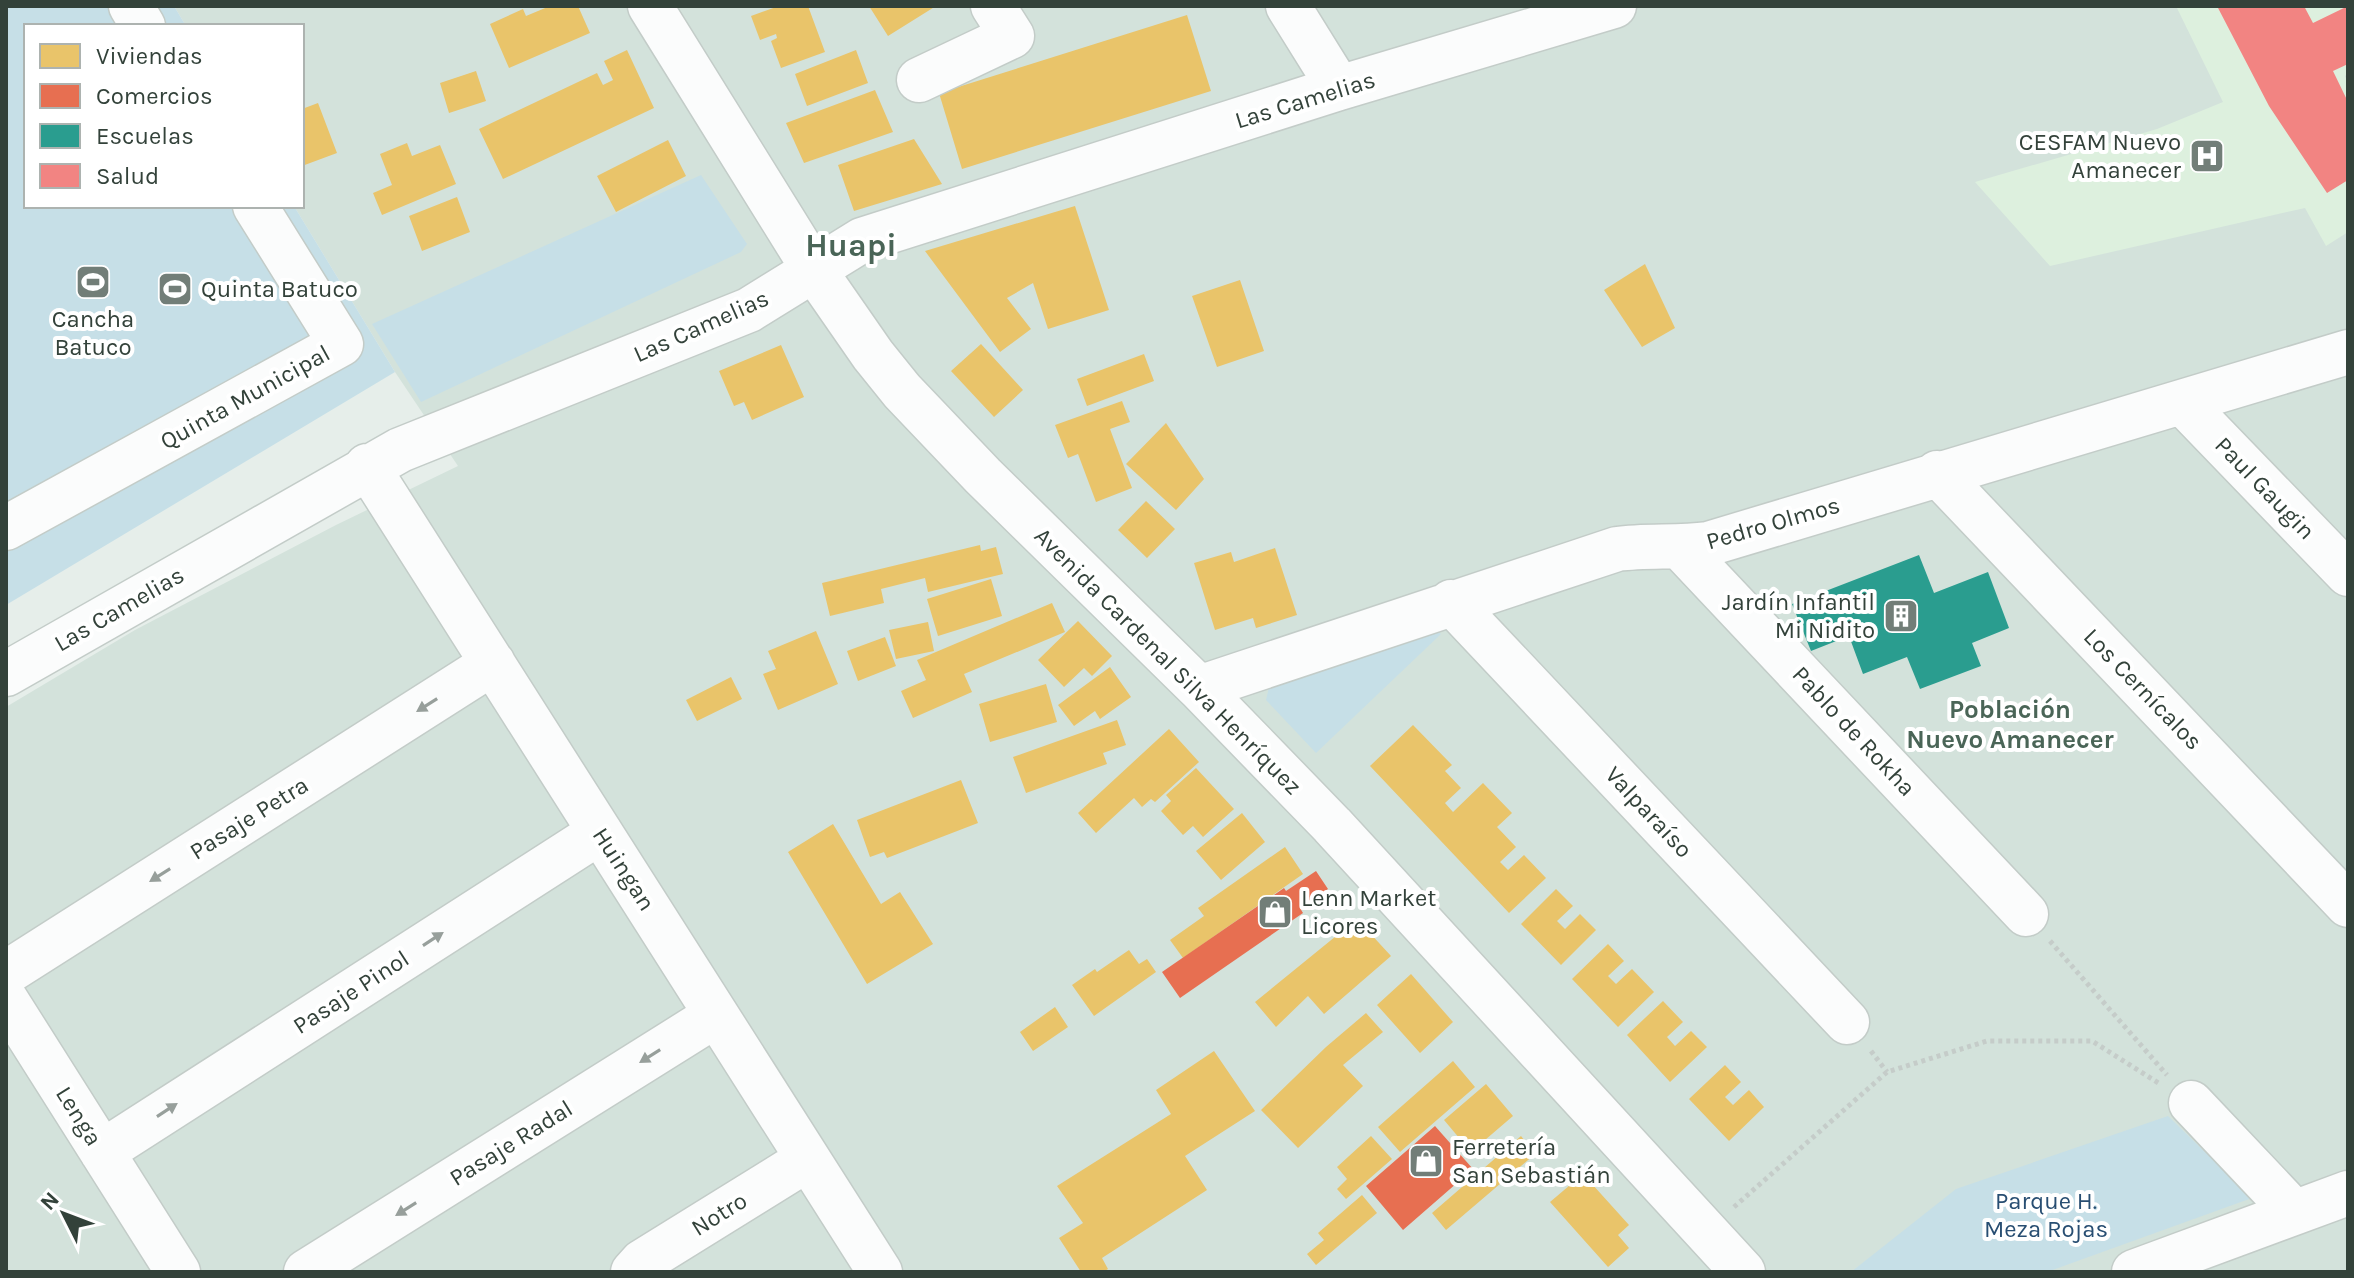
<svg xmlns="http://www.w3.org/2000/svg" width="2354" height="1278" font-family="Karla,sans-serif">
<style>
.residential{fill:#d3e2db}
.medical{fill:#ddf0de}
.green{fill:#c6dfe7}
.homes{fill:#e9c46a}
.shops{fill:#e76f51}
.schools{fill:#2a9d8f}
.health{fill:#f28482}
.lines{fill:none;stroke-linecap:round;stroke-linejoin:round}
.minor-casing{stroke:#c3ccc8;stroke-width:47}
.path{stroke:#c5ccc9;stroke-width:5;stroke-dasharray:4 4;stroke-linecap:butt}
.minor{stroke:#fbfcfc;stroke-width:44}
.oneway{fill:#979f9b}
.labels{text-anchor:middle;stroke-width:8;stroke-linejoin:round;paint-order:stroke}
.street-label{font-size:24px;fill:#33423a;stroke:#fff}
.poi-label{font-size:24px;fill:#33423a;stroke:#fff;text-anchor:start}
.park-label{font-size:24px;fill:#284e72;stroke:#fff}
.neighbourhood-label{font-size:26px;font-weight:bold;fill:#4a6557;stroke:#fff}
.district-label{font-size:32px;font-weight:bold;fill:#4a6557;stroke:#fff}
</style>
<rect width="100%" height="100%" fill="#e6eeea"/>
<!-- residential -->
<path class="residential" d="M174,6H2348V1272H6V707L135,630L336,525L458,466L395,372L294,206H302V26H186Z"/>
<!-- medical -->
<path class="medical" d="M2176,6H2348V73L2345,76L2348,83V232L2326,246L2305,208L2050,266L1975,182L2157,129L2223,102Z"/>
<!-- green -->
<path class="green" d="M6,6H174L186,26H26V206H294L395,372L6,605Z
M701,175L747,244L741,252L421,402L372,324Z
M1431,628L1441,634L1316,753L1266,700L1270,683Z
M2168,1116L2252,1198L2047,1272H1851L1956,1189Z"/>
<!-- homes -->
<path class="homes" d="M550,6H578L590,33L509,68L490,24L523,9L526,16Z
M779,6H808L825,52L781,68L771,41L777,38L776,34L760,40L751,16Z
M869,6H936L888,36Z
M1187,15L1211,91L962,169L939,93Z
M627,50L654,108L503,179L479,129L597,73L603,85L613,80L604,61Z
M856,50L868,83L807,106L795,74Z
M476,71L486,101L449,113L440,83Z
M875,90L893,132L804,163L786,123Z
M318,103L337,153L302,166V109Z
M914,139L942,184L854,211L838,165Z
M668,140L686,176L616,212L597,176Z
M407,143L412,156L440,145L456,184L382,215L373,193L392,185L380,154Z
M457,197L470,232L422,251L409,216Z
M1075,206L1109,310L1048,329L1033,283L1007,298L1031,329L1000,352L925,251Z
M1645,264L1675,328L1642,347L1604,290Z
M1240,280L1264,351L1217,367L1192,296Z
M981,344L1023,390L994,417L951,371Z
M781,345L804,397L752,420L744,402L734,406L719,371Z
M1144,354L1154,381L1087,406L1077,379Z
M1122,401L1130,422L1110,429L1132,488L1096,502L1078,454L1068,458L1055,425Z
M1166,423L1204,479L1176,510L1126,464Z
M1146,501L1175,529L1147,558L1118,530Z
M980,545L981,551L996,547L1003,574L928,592L925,578L881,589L884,603L830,616L822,583Z
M1275,548L1297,615L1256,628L1253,618L1215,630L1194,563L1231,552L1234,562Z
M991,579L1002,616L938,636L927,599Z
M1052,603L1065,632L964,674L972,692L913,718L901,691L926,680L917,660Z
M1078,621L1112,656L1092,676L1084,668L1064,687L1038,660Z
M928,622L934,651L896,659L889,630Z
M816,631L838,684L778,710L763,674L776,669L768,651Z
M885,637L896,666L858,681L847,651Z
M1110,667L1131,697L1100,719L1095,711L1074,726L1058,705Z
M731,677L742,699L697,721L686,700Z
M1046,684L1057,722L990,742L979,704Z
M1117,720L1126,745L1103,753L1107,764L1026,793L1013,757Z
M1413,725L1452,765L1445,771L1461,788L1445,803L1453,812L1483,783L1512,813L1497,827L1516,847L1500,862L1508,870L1524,855L1546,878L1509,913L1370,766Z
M1169,729L1199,762L1155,802L1151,799L1142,807L1134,798L1096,833L1078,813Z
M1196,768L1234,809L1203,837L1193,826L1183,835L1161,811L1171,801L1166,795Z
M961,780L978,823L887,858L884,852L870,857L857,820Z
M1242,813L1265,842L1221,880L1196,851Z
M833,824L881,904L900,892L933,944L867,984L788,852Z
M1285,847L1303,874L1183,958L1170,940L1204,916L1198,908Z
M1556,889L1573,906L1557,921L1565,929L1580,914L1596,930L1561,965L1521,924Z
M1357,919L1391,956L1324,1014L1308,996L1276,1027L1255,1002Z
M1608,944L1624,961L1608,976L1616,984L1632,969L1654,992L1618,1027L1572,979Z
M1129,950L1139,964L1147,959L1156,972L1094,1016L1072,985L1095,969L1097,972Z
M1411,974L1453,1022L1420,1053L1377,1005Z
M1663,1001L1683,1022L1667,1037L1675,1046L1691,1031L1707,1047L1670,1082L1627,1035Z
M1055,1007L1068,1027L1033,1051L1020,1032Z
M1366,1013L1383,1032L1343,1065L1363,1086L1298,1148L1261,1110L1326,1047Z
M1214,1051L1255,1111L1185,1156L1207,1190L1102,1258L1108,1269L1103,1272H1081L1059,1238L1083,1223L1057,1186L1171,1114L1156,1090Z
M1453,1061L1475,1087L1400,1152L1378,1127Z
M1725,1065L1741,1082L1725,1097L1733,1105L1749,1090L1764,1107L1729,1141L1689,1099Z
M1486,1084L1513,1116L1471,1152L1444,1120Z
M1371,1136L1392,1159L1346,1199L1337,1189L1347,1179L1337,1167Z
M1521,1136L1535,1154L1446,1230L1432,1213Z
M1583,1174L1629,1225L1618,1235L1629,1248L1608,1267L1550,1202Z
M1362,1195L1377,1213L1316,1265L1307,1254L1324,1240L1318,1233Z"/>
<!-- shops -->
<path class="shops" d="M1316,871L1328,889L1300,908L1303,913L1180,998L1162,972L1284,888L1286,891Z
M1435,1126L1473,1169L1403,1230L1366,1186Z"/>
<!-- schools -->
<path class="schools" d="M1919,555L1934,593L1988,572L2009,628L1972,643L1981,666L1920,689L1907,657L1863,674L1849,636L1811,651L1792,604Z"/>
<!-- health -->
<path class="health" d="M2217,6H2304L2313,23L2348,6V64L2333,71L2348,102V180L2327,193L2269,106Z"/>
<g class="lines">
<!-- minor casing -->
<g class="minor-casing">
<path id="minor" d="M131,6L143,26
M650,6L814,270L873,355L902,391L983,476L1199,688L1332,825L1743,1272
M1288,6L1339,88
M919,80L1012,36L993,6
M2182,402L2348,574
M367,466L880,1272
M1937,473L2348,905
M6,528L341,344L255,206
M1681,548L2026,914
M1451,602L1847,1022
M6,674L400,450L749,310L862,240L1339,88L1614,6
M1199,688L1617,549C1647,545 1677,548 1708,544L2348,352
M6,973L493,663
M6,1000L178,1272
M2191,1103L2294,1212
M102,1152L600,832
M306,1272L716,1015
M633,1272L642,1262L808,1159
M2134,1272L2348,1193"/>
</g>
<!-- path -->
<path class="path" d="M2050,941L2167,1075
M1871,1051L1887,1072
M1734,1207L1887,1072L1987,1041H2092L2160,1084"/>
<!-- minor -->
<use href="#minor" class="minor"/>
</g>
<!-- one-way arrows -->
<defs><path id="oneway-solid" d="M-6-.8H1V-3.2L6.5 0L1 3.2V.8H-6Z" transform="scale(2)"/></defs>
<g class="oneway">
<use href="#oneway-solid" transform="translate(427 705) rotate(148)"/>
<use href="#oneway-solid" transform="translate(160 875) rotate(148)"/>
<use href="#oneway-solid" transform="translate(433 939) rotate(-33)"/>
<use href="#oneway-solid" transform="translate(650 1056) rotate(148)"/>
<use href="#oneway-solid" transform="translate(167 1110) rotate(-33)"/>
<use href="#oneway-solid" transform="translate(406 1209) rotate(148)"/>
</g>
<!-- icons -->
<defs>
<g id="hospital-square" transform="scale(1.8)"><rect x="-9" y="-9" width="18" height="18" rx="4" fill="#727e78" stroke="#fff"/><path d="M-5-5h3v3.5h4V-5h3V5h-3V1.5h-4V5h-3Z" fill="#fff"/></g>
<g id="stadium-square" transform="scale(1.8)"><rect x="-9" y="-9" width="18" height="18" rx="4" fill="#727e78" stroke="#fff"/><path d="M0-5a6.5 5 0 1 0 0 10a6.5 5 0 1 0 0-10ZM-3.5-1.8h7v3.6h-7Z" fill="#fff"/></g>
<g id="building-square" transform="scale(1.8)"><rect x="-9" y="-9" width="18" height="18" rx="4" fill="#727e78" stroke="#fff"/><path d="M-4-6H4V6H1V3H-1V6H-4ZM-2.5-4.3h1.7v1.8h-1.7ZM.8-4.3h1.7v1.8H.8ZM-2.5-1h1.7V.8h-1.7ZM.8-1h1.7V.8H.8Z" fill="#fff"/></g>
<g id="shop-square" transform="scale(1.8)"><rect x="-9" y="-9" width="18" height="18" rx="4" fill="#727e78" stroke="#fff"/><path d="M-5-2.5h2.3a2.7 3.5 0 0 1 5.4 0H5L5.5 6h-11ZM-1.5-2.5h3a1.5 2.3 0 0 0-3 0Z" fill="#fff"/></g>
</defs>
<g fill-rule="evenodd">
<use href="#hospital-square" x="2207" y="156"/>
<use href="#stadium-square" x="93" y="282"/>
<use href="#stadium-square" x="175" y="289"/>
<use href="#building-square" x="1901" y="616"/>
<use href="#shop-square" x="1275" y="912"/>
<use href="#shop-square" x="1426" y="1161"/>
</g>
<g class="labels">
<!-- street labels -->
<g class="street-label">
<text transform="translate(1305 100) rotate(-17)" y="8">Las Camelias</text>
<text transform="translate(701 326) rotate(-24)" y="8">Las Camelias</text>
<text transform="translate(245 397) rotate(-29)" y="8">Quinta Municipal</text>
<text transform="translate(2265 488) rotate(46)" y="8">Paul Gaugin</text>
<text transform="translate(1773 523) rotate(-16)" y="8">Pedro Olmos</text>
<text transform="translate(119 609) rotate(-30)" y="8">Las Camelias</text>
<text transform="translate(1168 661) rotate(45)" y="8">Avenida Cardenal Silva Henríquez</text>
<text transform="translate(2143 689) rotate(46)" y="8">Los Cernícalos</text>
<text transform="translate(1854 731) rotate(47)" y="8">Pablo de Rokha</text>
<text transform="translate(1649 812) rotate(47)" y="8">Valparaíso</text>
<text transform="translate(249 818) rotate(-32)" y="8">Pasaje Petra</text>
<text transform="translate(624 869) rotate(57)" y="8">Huingan</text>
<text transform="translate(351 992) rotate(-33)" y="8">Pasaje Pinol</text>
<text transform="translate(79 1116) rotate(58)" y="8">Lenga</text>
<text transform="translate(511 1143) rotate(-32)" y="8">Pasaje Radal</text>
<text transform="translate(719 1214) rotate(-32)" y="8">Notro</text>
</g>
<!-- poi labels -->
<g class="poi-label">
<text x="2181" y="150" text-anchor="end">CESFAM Nuevo<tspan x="2181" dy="28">Amanecer</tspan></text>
<text x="201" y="297">Quinta Batuco</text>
<text x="93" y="327" text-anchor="middle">Cancha<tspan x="93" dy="28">Batuco</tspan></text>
<text x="1875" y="610" text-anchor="end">Jardín Infantil<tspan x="1875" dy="28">Mi Nidito</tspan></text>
<text x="1301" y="906">Lenn Market<tspan x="1301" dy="28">Licores</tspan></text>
<text x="1452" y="1155">Ferretería<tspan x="1452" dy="28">San Sebastián</tspan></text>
</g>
<!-- park labels -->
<g class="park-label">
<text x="2046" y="1209">Parque H.<tspan x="2046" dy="28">Meza Rojas</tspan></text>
</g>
<!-- neighbourhood labels -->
<g class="neighbourhood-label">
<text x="2010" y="718">Población<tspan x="2010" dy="30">Nuevo Amanecer</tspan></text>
</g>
<!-- district labels -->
<g class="district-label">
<text x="851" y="256">Huapi</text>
</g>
</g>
<!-- border -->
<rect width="2354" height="1278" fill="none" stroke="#33423a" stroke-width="16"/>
<!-- legend -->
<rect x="24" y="24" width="280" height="184" fill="#ffffff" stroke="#adb3b0" stroke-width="2"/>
<rect x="40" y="44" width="40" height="24" fill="#e9c46a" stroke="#adb3b0" stroke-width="2"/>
<text x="96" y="64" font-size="24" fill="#33423a">Viviendas</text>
<rect x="40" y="84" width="40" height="24" fill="#e76f51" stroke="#adb3b0" stroke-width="2"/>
<text x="96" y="104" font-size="24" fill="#33423a">Comercios</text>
<rect x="40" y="124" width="40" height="24" fill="#2a9d8f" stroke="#adb3b0" stroke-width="2"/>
<text x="96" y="144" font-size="24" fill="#33423a">Escuelas</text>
<rect x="40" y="164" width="40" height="24" fill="#f28482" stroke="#adb3b0" stroke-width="2"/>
<text x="96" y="184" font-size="24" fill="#33423a">Salud</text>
<!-- north arrow -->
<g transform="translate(64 1214) rotate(312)" stroke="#ffffff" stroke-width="6" paint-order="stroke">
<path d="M0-6L14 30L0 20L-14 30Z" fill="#33423a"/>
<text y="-12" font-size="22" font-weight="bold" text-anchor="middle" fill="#33423a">N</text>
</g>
</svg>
